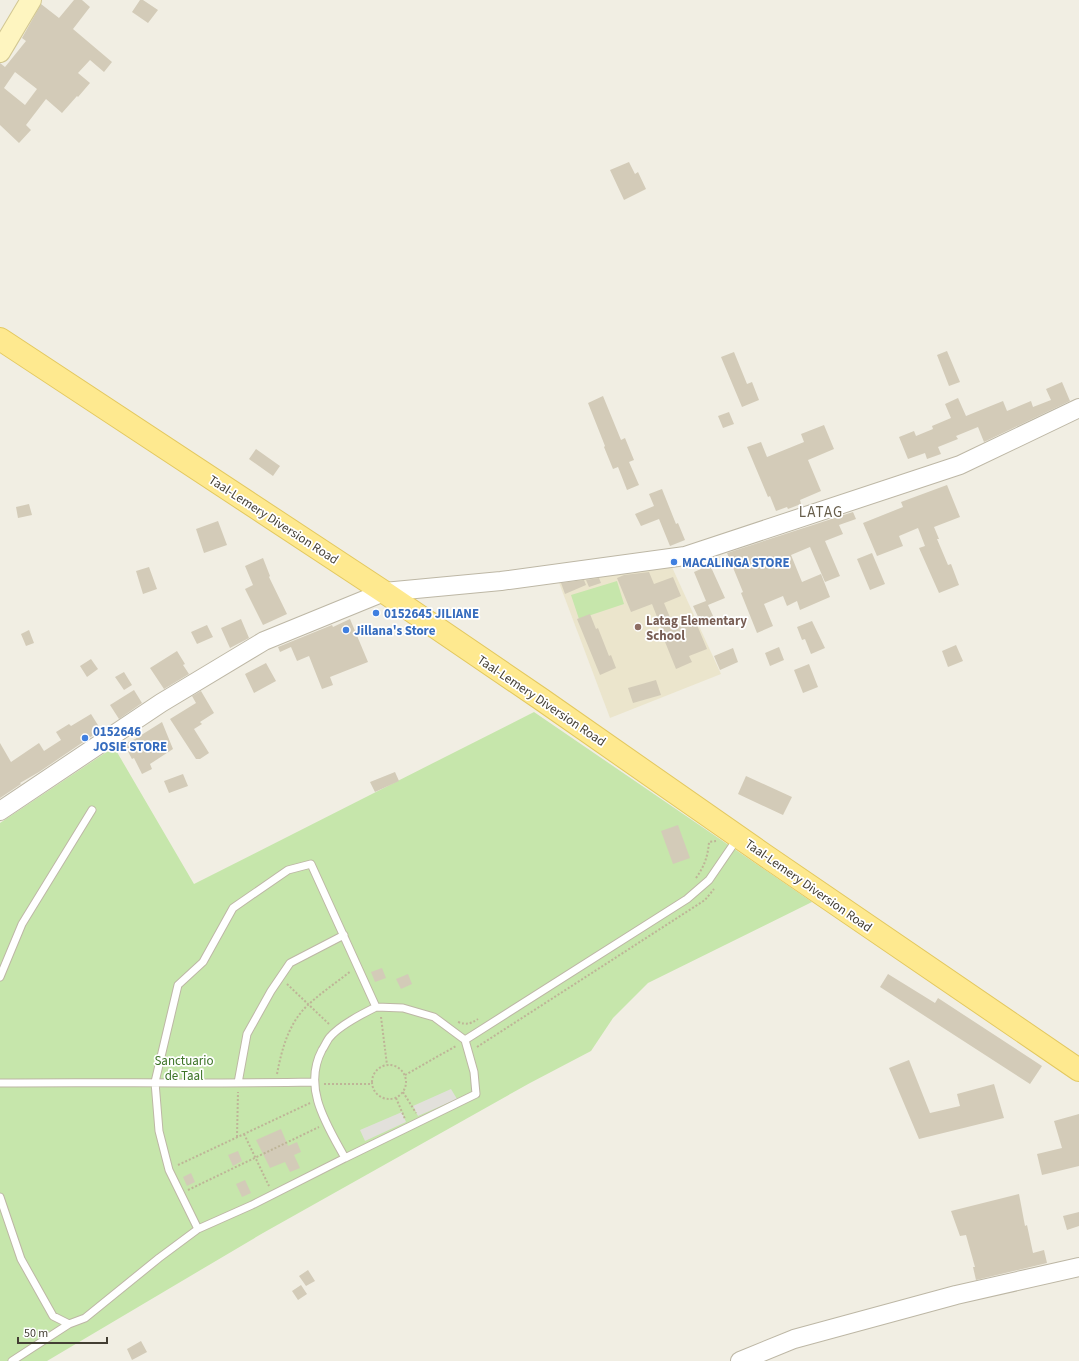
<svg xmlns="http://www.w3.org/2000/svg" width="1079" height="1361" font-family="'Source Sans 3',sans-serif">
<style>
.education{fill:#ebe5cc}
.green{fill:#c6e6ab}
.parking{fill:#e2e0db}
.building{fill:#d3cbb8;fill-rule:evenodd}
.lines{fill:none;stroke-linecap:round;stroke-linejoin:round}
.service-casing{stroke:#bdb7a5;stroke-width:9}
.tertiary-casing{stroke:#bdb7a5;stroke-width:20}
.secondary-casing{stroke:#d2c792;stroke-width:22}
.primary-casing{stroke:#e3c85f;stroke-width:24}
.path{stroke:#beb497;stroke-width:2;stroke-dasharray:2 2;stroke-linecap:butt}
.service{stroke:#fff;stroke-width:7}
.tertiary{stroke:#fff;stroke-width:18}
.secondary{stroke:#fef5c0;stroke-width:20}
.primary{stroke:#fee98f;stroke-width:22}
.shop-dot{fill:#3f7fe0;stroke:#fff;stroke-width:1.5}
.education-dot{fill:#8d6e63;stroke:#fff;stroke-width:1.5}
.labels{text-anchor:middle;stroke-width:3.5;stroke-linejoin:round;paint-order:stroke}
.street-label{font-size:13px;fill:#433e33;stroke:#fff}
.shop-label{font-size:13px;font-weight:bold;fill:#366cbe;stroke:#fff;text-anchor:start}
.education-label{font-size:13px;font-weight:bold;fill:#785e54;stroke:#fff;text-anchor:start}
.park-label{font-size:13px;fill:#3d7427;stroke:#fff}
.quarter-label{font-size:15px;letter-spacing:1px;fill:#665d4a;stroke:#fff}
</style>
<rect width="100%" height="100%" fill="#f1eee3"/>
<!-- education -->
<path class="education" d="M671,565L721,674L610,718L558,580Z"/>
<!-- green -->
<path class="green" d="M617,581L624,604L579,619L571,595Z
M534,712L812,902L648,983L613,1018L591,1051L530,1083L263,1233L47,1361H0V823L114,747L194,884Z"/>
<!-- parking -->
<path class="parking" d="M451,1089L457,1099L418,1116L413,1106Z
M402,1112L406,1122L365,1141L360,1130Z"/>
<!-- building -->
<path class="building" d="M74,0H82L90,7L73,29L112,62L104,72L90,60L78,73L90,83L78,97L77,96L62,113L46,99L26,125L31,130L19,143L0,125V63L5,67L26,41L22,38L41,4L59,18ZM15,72L37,89L25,105L4,88Z
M140,0H143L158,10L148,23L132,12Z
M629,162L635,174L638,172L646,189L624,200L610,170Z
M947,351L960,382L949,386L937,355Z
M734,352L747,384L752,382L759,400L742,407L721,357Z
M1062,382L1070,401L984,442L978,427L956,436L958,439L938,447L941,454L927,459L925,453L908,459L899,437L914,431L916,436L933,429L932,426L951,418L945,404L958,398L966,416L1003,401L1007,411L1031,401L1033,407L1051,400L1046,389Z
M603,396L621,440L625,438L634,460L629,462L639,485L627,490L618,467L613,469L604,447L605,446L588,403Z
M729,412L734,424L723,428L718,416Z
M824,425L834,449L808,460L821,491L800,500L801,504L788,509L787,507L776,511L770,496L768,497L747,447L761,442L767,457L804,442L801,434Z
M256,449L280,466L273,476L249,459Z
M947,485L960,517L934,527L939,539H937L948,565L951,564L959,585L939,593L919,548L925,546L918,528L899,536L903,546L877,556L863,523L903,507L901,502Z
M662,489L676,524L678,523L685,540L670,546L659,519L641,526L635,514L654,506L649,494Z
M29,504L32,515L18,518L16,507Z
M853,512L856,519L839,525L843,534L825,541L840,576L825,582L810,547L791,555L802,582L821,574L830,597L800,610L797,601L787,606L783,596L764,604L773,626L757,633L741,593L743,592L727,553Z
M218,521L227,545L204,553L196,529Z
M872,553L885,584L870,590L857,559Z
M263,558L270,576L269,577L287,614L263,625L245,589L253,585L245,566Z
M710,565L725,598L708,605L714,618L701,623L693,606L706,601L694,572Z
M149,567L157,589L143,594L136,571Z
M649,572L654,584L673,577L681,596L664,603L674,627L677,626V627L695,620L707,649L689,656L692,662L676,669L661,632H663L652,604L631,612L617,578L624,575Z
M599,578L601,583L589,587L586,580Z
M584,580L586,585L565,594L561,583Z
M590,614L596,629L598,628L609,656L611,655L616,668L600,675L577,619Z
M241,619L249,638L230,648L221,628Z
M350,619L368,662L330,677L333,685L322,689L309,656L297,661L291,647L280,652L278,647L332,625L333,627Z
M812,621L825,648L811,654L805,639L802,640L797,627Z
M207,625L213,637L197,644L191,632Z
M29,630L34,643L26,646L21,634Z
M956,645L963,661L948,667L942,651Z
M779,647L784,660L770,666L765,653Z
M733,648L738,662L720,670L714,656Z
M177,651L185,664L183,665L189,674L164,689L150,668Z
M91,659L98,669L87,677L80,666Z
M266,663L276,681L254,693L245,674Z
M809,664L818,687L803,693L794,670Z
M124,672L132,685L124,690L115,677Z
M656,680L661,695L633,703L628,688Z
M134,690L142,703L119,719L110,705Z
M201,691L214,713L200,722L202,724L194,729L209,753L200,759H196L170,719L196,703L192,696Z
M91,714L101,730L39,772L20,783L21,784L0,798V743L11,762L39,743L44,751L61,740L56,732L69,724L71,726Z
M162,722L173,749L150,764L152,769L142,774L134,758L132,759L124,744L135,739Z
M395,772L399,781L375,792L370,782Z
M183,774L188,786L169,793L164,781Z
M746,776L792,797L783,815L738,794Z
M678,825L690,858L673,864L661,831Z
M382,968L386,978L375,982L371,972Z
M408,974L412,984L401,989L396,979Z
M888,974L935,1003L938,998L1042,1066L1030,1084L880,987Z
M909,1060L930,1113L960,1106L957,1094L994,1084L1004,1118L919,1139L889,1068Z
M1079,1114V1166L1042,1175L1037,1154L1062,1148L1054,1121Z
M281,1129L288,1146L297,1142L301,1152L294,1155L300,1168L290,1172L285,1162L270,1168L256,1140Z
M238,1151L242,1161L233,1166L228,1155Z
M191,1173L195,1182L187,1186L183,1177Z
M245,1180L251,1193L242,1197L236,1184Z
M1019,1194L1025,1226L1027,1225L1033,1253L1044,1250L1047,1263L976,1280L973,1267H975L966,1235L960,1236L951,1211Z
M1079,1212V1226L1067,1230L1063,1216Z
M308,1270L315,1281L306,1286L299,1276Z
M301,1285L307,1294L298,1300L292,1291Z
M141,1341L147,1352L132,1360L127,1349Z"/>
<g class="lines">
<!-- service casing -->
<g class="service-casing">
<path id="service" d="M0,977L22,924L92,810
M376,1007L403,1008L434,1017L465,1040L474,1072L476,1094L345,1158C327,1125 302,1088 322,1050C325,1046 327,1040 330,1037C340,1025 362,1014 376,1007Z
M465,1040L687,899L709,880L737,839
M0,1083C105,1082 209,1084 314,1082
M238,1083L247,1034L271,991L290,963L344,935
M345,1158L252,1205L198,1229L169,1170L159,1131L155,1082L178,985L203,962L233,908L288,870L311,864L376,1007
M0,1197L21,1259L53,1316L69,1324L85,1318L159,1258L198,1229
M12,1361L69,1324"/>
</g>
<!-- tertiary casing -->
<g class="tertiary-casing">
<path id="tertiary" d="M0,811L161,703L264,641L384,592L501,581L685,556L960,465L1079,408
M740,1361L794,1339L956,1295L1079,1267"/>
</g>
<!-- secondary casing -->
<g class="secondary-casing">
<path id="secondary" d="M0,52L31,0"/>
</g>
<!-- primary casing -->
<g class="primary-casing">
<path id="primary" d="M0,339L384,592L541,699L763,854L1079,1070"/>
</g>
<!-- path -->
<path class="path" d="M696,878C704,867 708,856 709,842L716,841
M287,984L330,1025
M381,1017L387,1065
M458,1022C467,1025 470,1024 478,1019
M477,1047L705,900L714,889
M372 1082a17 17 0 1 1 34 0a17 17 0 1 1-34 0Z
M277,1074C282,1048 289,1022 309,1004C322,992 337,982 351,971
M405,1075L456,1046
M324,1084H372
M403,1092L416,1113
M396,1098L405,1119
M244,1134L269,1186
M237,1137L238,1092
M178,1165L310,1103
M188,1190L319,1127"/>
<!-- service -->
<use href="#service" class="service"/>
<!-- tertiary -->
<use href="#tertiary" class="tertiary"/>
<!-- secondary -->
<use href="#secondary" class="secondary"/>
<!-- primary -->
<use href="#primary" class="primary"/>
</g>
<!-- markers -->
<g class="shop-dot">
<circle cx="674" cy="562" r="4"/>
<circle cx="376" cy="613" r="4"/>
<circle cx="346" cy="630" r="4"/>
<circle cx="85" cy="738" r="4"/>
</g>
<circle class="education-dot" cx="638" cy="627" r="4"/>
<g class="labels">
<!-- street labels -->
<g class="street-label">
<text transform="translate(274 519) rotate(33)" y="5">Taal-Lemery Diversion Road</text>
<text transform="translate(542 700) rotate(34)" y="5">Taal-Lemery Diversion Road</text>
<text transform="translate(809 885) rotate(35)" y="5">Taal-Lemery Diversion Road</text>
</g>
<!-- shop labels -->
<g class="shop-label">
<text x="682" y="567">MACALINGA STORE</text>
<text x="384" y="618">0152645 JILIANE</text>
<text x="354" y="635">Jillana's Store</text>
<text x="93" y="736">0152646<tspan x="93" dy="15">JOSIE STORE</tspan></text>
</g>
<!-- education labels -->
<g class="education-label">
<text x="646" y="625">Latag Elementary<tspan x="646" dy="15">School</tspan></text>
</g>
<!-- park labels -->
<g class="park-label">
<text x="184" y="1065">Sanctuario<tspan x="184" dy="15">de Taal</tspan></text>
</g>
<!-- quarter labels -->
<g class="quarter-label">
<text x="821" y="517">LATAG</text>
</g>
</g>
<!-- scale -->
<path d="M18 1337v6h89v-6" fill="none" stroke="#433e33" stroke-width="2"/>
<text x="24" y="1337" font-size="12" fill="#433e33" stroke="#ffffff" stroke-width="3" paint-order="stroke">50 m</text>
</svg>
